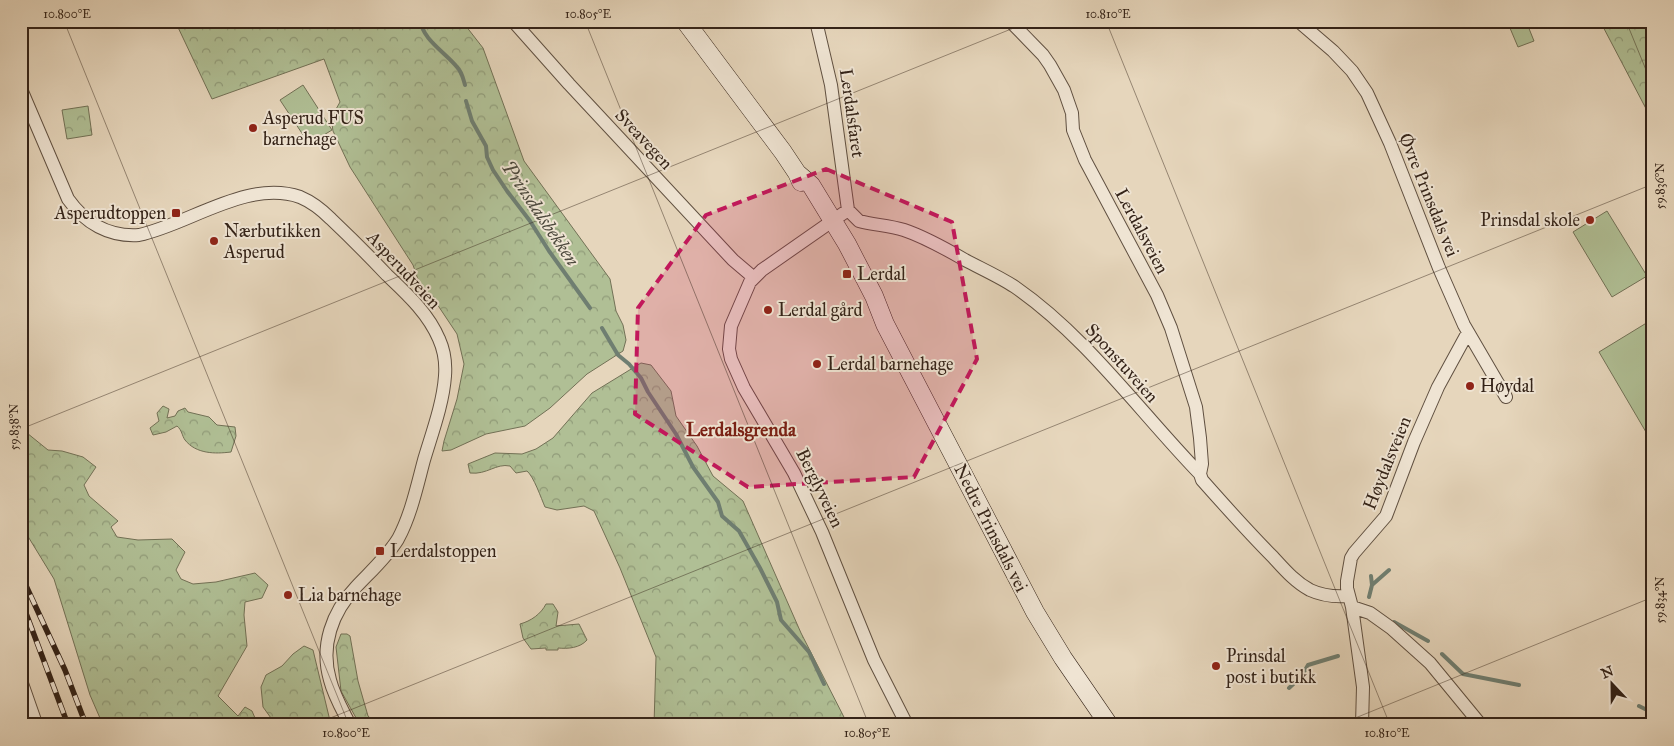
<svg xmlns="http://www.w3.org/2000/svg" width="1674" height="746" font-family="'IM FELL Great Primer',serif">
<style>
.forest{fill:url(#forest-crowns);stroke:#727156}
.pitch{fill:#b0bf95;stroke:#727156}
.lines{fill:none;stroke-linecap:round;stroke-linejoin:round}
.stream{stroke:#6f7e71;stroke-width:4}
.minor-casing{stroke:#605041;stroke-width:14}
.tertiary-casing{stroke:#605041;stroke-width:17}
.secondary-casing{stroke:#342318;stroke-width:19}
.minor{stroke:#efe4d3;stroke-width:12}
.tertiary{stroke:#efe4d3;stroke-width:15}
.secondary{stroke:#efe4d3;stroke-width:18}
.rail-casing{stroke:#342318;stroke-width:5.5}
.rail{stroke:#efe4d3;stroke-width:4;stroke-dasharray:11;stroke-linecap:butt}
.marked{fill:#c2185b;fill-opacity:0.2;stroke:#c2185b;stroke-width:4;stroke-dasharray:10 6;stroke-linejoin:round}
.ticks{fill:none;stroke:#342318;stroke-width:1;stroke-opacity:0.45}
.poi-dot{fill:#8f2418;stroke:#efe4d3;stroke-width:2}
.labels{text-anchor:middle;stroke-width:4;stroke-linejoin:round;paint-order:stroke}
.street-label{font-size:18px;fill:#342318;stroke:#efe4d3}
.poi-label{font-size:18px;fill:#342318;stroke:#efe4d3;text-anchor:start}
.water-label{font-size:19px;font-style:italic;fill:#4d493d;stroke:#efe4d3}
.neighbourhood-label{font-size:19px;font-weight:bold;fill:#7a1f14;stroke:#efe4d3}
.neatline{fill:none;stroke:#342318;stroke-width:2}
.ticks-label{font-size:12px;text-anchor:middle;fill:#342318}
</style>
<defs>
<pattern id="forest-crowns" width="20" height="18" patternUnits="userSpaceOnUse" patternTransform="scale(1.25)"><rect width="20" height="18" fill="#b0bf95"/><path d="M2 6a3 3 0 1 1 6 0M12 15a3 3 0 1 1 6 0" fill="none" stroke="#909b79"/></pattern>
</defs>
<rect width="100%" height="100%" fill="#e6d6bc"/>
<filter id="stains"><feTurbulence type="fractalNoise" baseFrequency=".004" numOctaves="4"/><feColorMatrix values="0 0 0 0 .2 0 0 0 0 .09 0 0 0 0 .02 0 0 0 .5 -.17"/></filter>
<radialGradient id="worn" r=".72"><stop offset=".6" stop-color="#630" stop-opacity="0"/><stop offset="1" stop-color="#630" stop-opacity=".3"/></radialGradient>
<!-- forest -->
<path class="forest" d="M175,21H462L483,48L524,161L610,279L616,311L623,325L626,340L623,351L587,374L550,408L525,426L486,434L451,450L442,451L444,441L457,399L464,364L457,334L437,304L421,288L413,265L350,167L333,131L331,118L340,102L324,59L212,99Z
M1600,21H1653V122Z
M88,106L92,135L67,139L62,110Z
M641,363L651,365L671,391L676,416L697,446L713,476L743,501L801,633L848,725H654L656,657L620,568L594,511L584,506L557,510L545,507C541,498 534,477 527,471L516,473L510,466C496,463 487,475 470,473L468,464L495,453L522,454L536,449L553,438L592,393Z
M163,406L169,409L167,418L175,416L178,411L185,408L188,412L209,417L217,425L235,427L236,436L231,452C215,454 196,454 185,440C182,436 182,430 177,426L166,432L153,435L150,428L159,421L157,413Z
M21,417L27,433L48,450L62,451L83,457L96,467L84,485L89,496L118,521L111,527L117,537L138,540L172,539L185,552L176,570L181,579L193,584L216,582L255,573L268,585L262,598L245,602L244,615L247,646L218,696L238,716L245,707L252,711L258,725H103L90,695L54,579L21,525Z
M546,604H553L558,612L556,626L579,624L587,640C580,648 568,649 558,648V650H546V648L531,649L523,638L520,624C531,621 541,614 546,604Z
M341,634H347L350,636L358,681L368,716L378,725H360L341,691L336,647Z
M304,646L313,650L331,725H276L263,707L261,687L266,675L282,666L293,654Z"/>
<!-- pitch -->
<path class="pitch" d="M1507,21H1526L1534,41L1518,47Z
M303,85L332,130L309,144L280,100Z
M1607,211L1647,276L1612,297L1573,232Z
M1653,319V444L1599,352Z"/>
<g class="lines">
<!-- stream -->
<path class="stream" d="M421,21C421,38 447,54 457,67C462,72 463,78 465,85
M466,101L472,121L486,146L487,157L493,170L507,191L530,221L549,251L590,308
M602,328L618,355L629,364L641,378L648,392L676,434L693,467L718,502L722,516L739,531L760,568L777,602L781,620L809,652L824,684
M1371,576L1372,585
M1369,597L1372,585L1389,570
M1394,622L1428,641
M1442,654L1463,674L1519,685
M1289,688L1301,677L1308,665L1338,656
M1639,706L1653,713"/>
<!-- minor casing -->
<g class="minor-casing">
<path id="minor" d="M513,21L569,84L733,260L753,277
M816,21L831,85L848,210L859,221C873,225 889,225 904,230C925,237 946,249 965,260C982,269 1000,277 1015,287C1087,337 1140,412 1200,474L1202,480C1225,506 1248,532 1273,557C1284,569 1295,582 1310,590C1323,596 1335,597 1348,596
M1010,21L1043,55L1050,65L1064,90L1072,113L1073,130L1085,160L1157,295L1171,328L1196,407L1200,438L1202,464L1200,474
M1298,21L1333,51L1352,71L1367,93L1390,143L1439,268L1464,325L1506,397
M21,89L68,199C85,223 109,237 139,235C190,224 247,179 300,197C312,202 322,210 331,219C350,237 369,256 387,275C407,294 428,313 439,339C444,350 446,363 445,376C443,404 432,433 424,460C417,486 411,515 398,539C387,557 370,572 356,587C332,612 320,646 330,680C334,696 343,711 350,725
M848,210L762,270L750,282L731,326L729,349L731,359L744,388L794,473L822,532L874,660L907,725
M1352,607L1370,613L1391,628L1430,663L1481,725
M1362,725L1363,687L1352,607L1347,588V581L1351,558L1354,553L1386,516L1414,442L1438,387L1468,332"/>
</g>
<!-- tertiary casing -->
<g class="tertiary-casing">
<path id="tertiary" d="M21,685L35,725"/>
</g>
<!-- secondary casing -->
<g class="secondary-casing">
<path id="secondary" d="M685,21L783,152L797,173L801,182
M797,173L811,185L847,244L874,296L885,324L1035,612L1063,658L1109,725"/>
</g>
<!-- minor -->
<use href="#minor" class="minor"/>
<!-- tertiary -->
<use href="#tertiary" class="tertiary"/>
<!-- secondary -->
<use href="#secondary" class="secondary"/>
<!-- rail casing -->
<g class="rail-casing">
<path id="rail" d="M21,575L65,670L86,725
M21,600L68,725"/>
</g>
<!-- rail -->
<use href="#rail" class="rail"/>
</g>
<!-- marked area -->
<path class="marked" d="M826,169L952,222L977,359L914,477L748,487L635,414L638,308L706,215Z"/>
<!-- ticks -->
<path class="ticks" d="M64,21L349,725M585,21L869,725M1106,21L1390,725M1626,21L1653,87M21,429L1031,21M313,725L1653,184M1338,725L1653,597"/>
<!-- markers -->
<g class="poi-dot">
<circle cx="253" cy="128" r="5"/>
<rect x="171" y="208" width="10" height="10" rx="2.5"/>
<circle cx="1590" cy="220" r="5"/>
<circle cx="214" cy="241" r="5"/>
<rect x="842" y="269" width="10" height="10" rx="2.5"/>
<circle cx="768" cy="310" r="5"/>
<circle cx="817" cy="364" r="5"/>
<circle cx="1470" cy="386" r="5"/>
<rect x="375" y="546" width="10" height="10" rx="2.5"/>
<circle cx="288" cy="595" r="5"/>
<circle cx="1216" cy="666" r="5"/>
</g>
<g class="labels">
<!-- street labels -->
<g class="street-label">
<text transform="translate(852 113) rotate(82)" y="6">Lerdalsfaret</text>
<text transform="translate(644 139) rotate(47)" y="6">Sveavegen</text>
<text transform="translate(1429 195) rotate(68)" y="6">Øvre Prinsdals vei</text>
<text transform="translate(1142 231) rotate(62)" y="6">Lerdalsveien</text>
<text transform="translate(404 270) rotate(47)" y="6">Asperudveien</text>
<text transform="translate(1122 363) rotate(48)" y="6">Sponstuveien</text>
<text transform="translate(1387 463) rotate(-68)" y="6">Høydalsveien</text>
<text transform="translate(820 488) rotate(64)" y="6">Berglyveien</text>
<text transform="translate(991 528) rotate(63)" y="6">Nedre Prinsdals vei</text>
</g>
<!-- poi labels -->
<g class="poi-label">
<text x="263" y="124">Asperud FUS<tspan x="263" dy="21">barnehage</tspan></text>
<text x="166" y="219" text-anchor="end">Asperudtoppen</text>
<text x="1580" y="226" text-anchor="end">Prinsdal skole</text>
<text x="224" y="237">Nærbutikken<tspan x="224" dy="21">Asperud</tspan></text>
<text x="857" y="280">Lerdal</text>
<text x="778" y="316">Lerdal gård</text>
<text x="827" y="370">Lerdal barnehage</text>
<text x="1480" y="392">Høydal</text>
<text x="390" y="557">Lerdalstoppen</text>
<text x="298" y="601">Lia barnehage</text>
<text x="1226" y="662">Prinsdal<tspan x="1226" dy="21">post i butikk</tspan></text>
</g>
<!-- water labels -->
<g class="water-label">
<text transform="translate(541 213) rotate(56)" y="7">Prinsdalsbekken</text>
</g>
<!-- neighbourhood labels -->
<g class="neighbourhood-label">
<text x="741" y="436">Lerdalsgrenda</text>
</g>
</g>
<!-- margin -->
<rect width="1674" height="746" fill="none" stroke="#e6d6bc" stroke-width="55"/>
<!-- north arrow -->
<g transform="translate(1612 684) rotate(338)" stroke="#efe4d3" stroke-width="4" paint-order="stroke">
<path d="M0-4L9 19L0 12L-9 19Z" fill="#342318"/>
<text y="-8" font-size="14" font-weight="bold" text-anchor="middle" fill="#342318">N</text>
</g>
<rect x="28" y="28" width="1618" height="690" class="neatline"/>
<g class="ticks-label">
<text x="67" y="18">10.800°E</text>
<text x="588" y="18">10.805°E</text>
<text x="1108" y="18">10.810°E</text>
<text transform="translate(1660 186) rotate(-90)" y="4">59.836°N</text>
<text transform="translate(14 427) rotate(-90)" y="4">59.838°N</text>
<text transform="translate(1660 600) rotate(-90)" y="4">59.834°N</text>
<text x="346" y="737">10.800°E</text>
<text x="867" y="737">10.805°E</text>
<text x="1387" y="737">10.810°E</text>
</g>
<rect width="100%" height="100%" filter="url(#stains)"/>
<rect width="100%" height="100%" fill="url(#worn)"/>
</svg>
